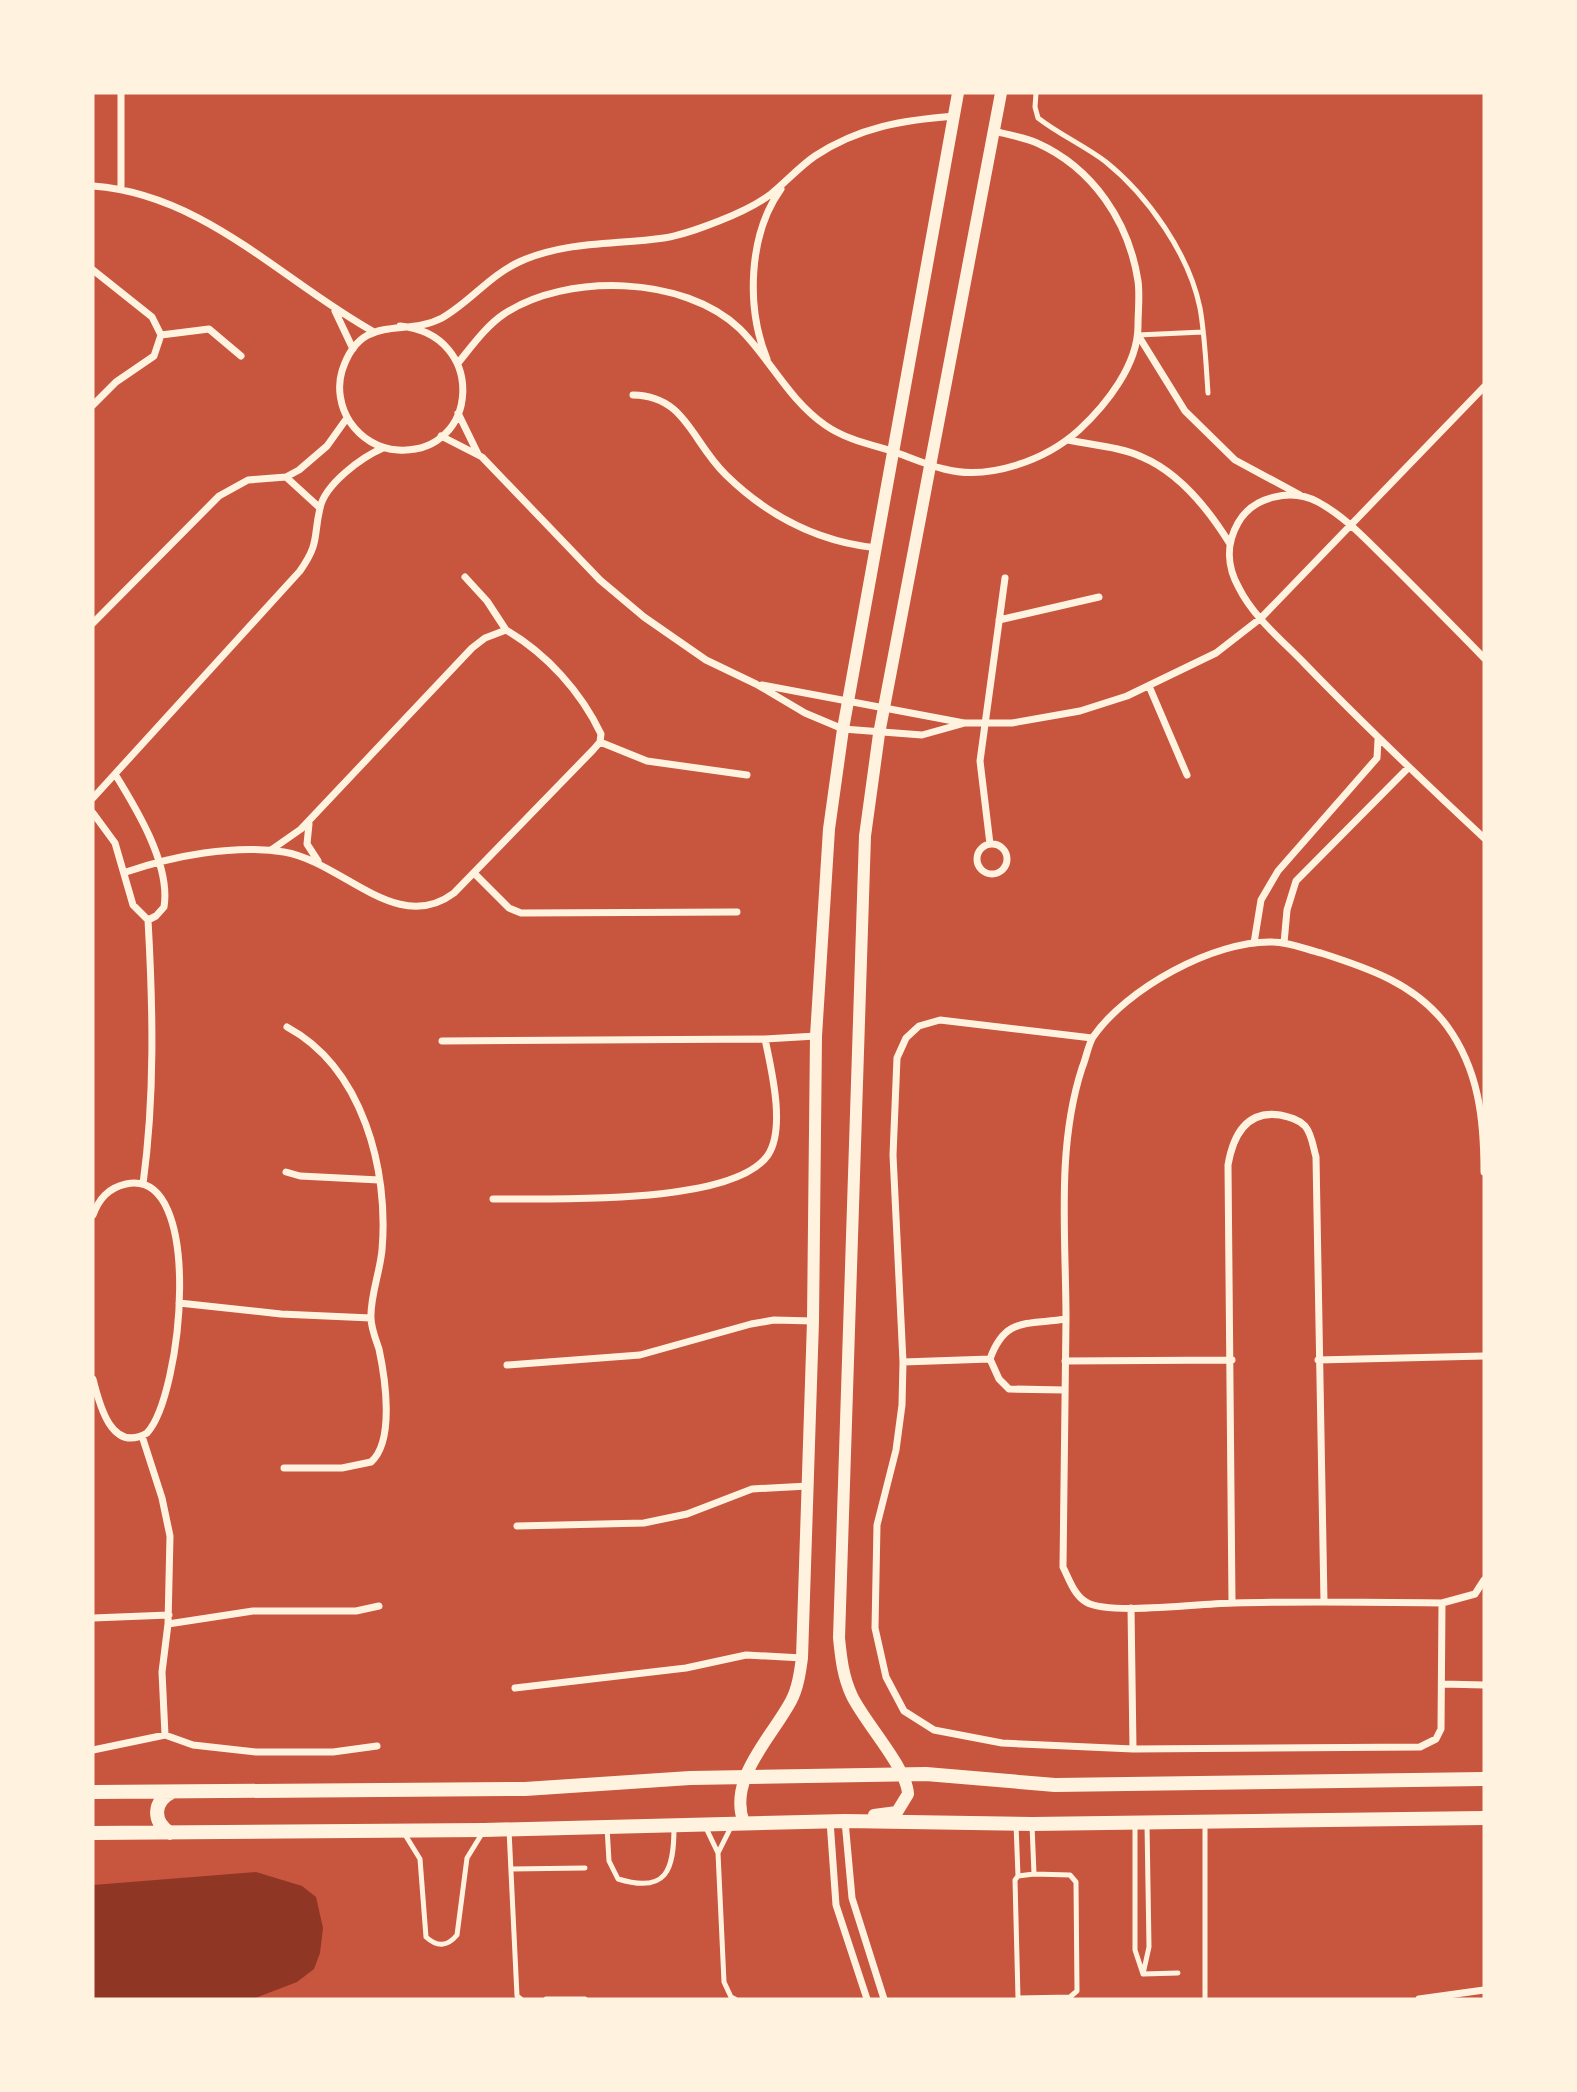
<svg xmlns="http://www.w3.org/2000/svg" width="1577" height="2092" font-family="'Archivo Narrow',sans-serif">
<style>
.water{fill:#8f3625}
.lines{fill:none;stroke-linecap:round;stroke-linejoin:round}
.service{stroke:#fff3e0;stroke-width:5}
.minor{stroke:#fff3e0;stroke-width:7}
.tertiary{stroke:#fff3e0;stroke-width:12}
.secondary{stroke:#fff3e0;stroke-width:14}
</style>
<rect width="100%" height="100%" fill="#c8553d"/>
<!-- water -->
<path class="water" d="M256,1872L302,1886L316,1897L323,1928L320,1953L314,1969L297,1982L253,1999H93V1885Z"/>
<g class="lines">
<!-- service -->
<path class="service" d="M1036,93L1035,107L1038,118C1060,135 1085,146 1106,162C1148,196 1189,254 1200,308C1205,336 1206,365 1208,393
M1138,335L1203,332
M1016,1824L1018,1876
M1135,1824V1950L1143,1974
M1032,1825L1034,1874
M607,1827L609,1861L618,1879C667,1894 674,1870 674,1827
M706,1828L718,1853L724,1982L731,1997L735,1999
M509,1830L517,1996L521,1999
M404,1833L420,1859L426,1937C437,1947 447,1947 457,1935L467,1858L483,1832
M718,1853L732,1825
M511,1869L585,1868
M1034,1874L1070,1875L1076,1882L1077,1991L1070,1997L1018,1998L1015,1880L1018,1876Z
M1143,1974L1149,1947L1147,1824
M1143,1974L1178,1973
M546,1999H585
M1205,1999V1824"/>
<!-- minor -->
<path class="minor" d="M121,93V188
M93,186C204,194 282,281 374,332
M93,270L152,317L161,335L154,356L116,382L93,405
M335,311L353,349
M400,326C488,334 480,455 398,450C378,449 361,438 350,422C340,407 337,387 342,371C361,311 404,338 442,318C470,302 489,276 519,262C564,241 615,245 664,238C683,235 701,228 719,221C737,214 755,206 771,194C786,182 799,167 815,156C859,127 903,120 955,116
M161,335L209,329L241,356
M1138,335L1185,411L1235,460L1300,495
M767,359C746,308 748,235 781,189
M458,363C472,346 486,326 504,314C566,273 684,275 740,329C771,360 788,399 825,425C845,439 868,444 892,451C909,457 927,465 944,469C989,481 1046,460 1079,430C1106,405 1138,365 1138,326C1138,311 1140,295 1138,281C1129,222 1093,168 1037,143C1024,137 1008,135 994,131
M633,395C686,396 691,441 726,475C768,516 819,542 877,548
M458,413L478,454
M441,436L482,457L600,580L644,617L706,660L756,684L805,713L843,729L922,735L965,723H1012L1080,711L1127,696L1216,653L1261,618L1484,387
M1068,440C1091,445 1121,447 1142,457C1180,473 1209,510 1230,544
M286,477L320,508
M465,577L487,601L506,630
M999,620L1099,597
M93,623L219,496L248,480L286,477L299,470L327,446L347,418
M1484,658C1453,626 1422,595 1391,564C1368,542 1346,517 1318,502C1292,488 1253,496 1238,523C1226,544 1227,567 1239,588C1254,618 1283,641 1305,664C1363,724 1423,781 1484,838
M762,685L964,723
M1149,686L1187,775
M600,742L647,761L747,775
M115,774C136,808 171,865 164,907L156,916L148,920
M93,798L300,571C320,542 313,538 320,508C325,484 362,457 383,448
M93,813L115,843L133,905L148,920
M309,824L307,844L318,861
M990,844L980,761L1005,578
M977 859a15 15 0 1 1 30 0a15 15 0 1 1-30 0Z
M126,872C173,856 234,844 284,852C343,862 397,936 454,893L593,750L600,742L601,734C581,692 547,654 506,630L485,638L472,648L301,829L271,850
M474,873L509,908L521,913L737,912
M1254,943L1261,900L1278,871L1377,758L1378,740
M1284,943L1287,910L1296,881L1409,767
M1092,1038L940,1020L919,1026L906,1038L897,1058L893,1155L903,1362L902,1405L896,1450L877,1525L875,1628L886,1677L904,1711L934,1730L1002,1743L1133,1749L1420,1747L1436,1739L1441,1729L1442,1603
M765,1039L816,1036
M442,1041L765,1039C771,1068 786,1128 768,1155C733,1206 552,1198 493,1199
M286,1172L300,1176L379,1180
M1484,1172C1484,1120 1479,1070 1447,1026C1416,984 1368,968 1321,953C1305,949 1289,942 1273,942C1214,940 1126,989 1093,1037C1088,1045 1086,1059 1082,1068C1056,1148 1066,1236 1066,1319C1065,1402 1064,1484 1063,1567C1069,1579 1074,1595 1086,1602C1109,1616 1204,1603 1234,1603C1303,1601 1373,1602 1442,1603L1475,1594L1484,1580
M143,1184C155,1096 153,1008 148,920
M93,1215C99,1199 108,1188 126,1184C206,1167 182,1396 147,1433C111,1454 99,1403 93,1379
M179,1303L281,1314L371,1318
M1318,1360L1484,1356
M1065,1361L1232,1360
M903,1362L990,1359
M507,1365L640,1355L751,1324L774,1320L813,1321
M1065,1390L1009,1389L999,1379L990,1359C1005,1317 1026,1325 1066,1319
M142,1436L162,1498L170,1536L168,1624L162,1672L165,1735
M284,1468H342L371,1462C395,1441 385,1377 379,1349C376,1340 371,1328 371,1318C370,1297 380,1272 382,1250C389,1170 363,1068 287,1027
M517,1526L644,1523L687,1514L752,1489L808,1486
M1232,1603L1228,1165C1233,1136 1246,1110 1280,1115C1289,1117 1298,1119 1305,1126C1312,1134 1313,1147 1316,1157L1324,1602
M1131,1608L1133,1749
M93,1618L169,1615
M168,1624L253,1611H356L379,1606
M1443,1684L1484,1685
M515,1688L686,1668L746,1655L802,1658
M93,1750L165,1735L193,1745L256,1752H333L377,1746
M830,1821L836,1905L867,1999
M845,1821L852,1898L884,1999
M1419,1999L1484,1990"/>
<!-- tertiary -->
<path class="tertiary" d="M874,1815L897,1812L908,1794C907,1768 865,1723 852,1696C843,1677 841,1658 839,1638L865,836L879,734L1001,93
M744,1823C727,1779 772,1737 791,1701C798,1688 800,1672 802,1658L813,1321L816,1036L829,829L843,729L958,93"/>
<!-- secondary -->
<path class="secondary" d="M93,1792L525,1789L690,1778L926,1774L1055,1785L1484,1779
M93,1833L484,1830L845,1821L1032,1824L1484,1818
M170,1833C152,1822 153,1801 172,1792"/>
</g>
<!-- border -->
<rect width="1577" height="2092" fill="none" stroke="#fff3e0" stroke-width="189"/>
</svg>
